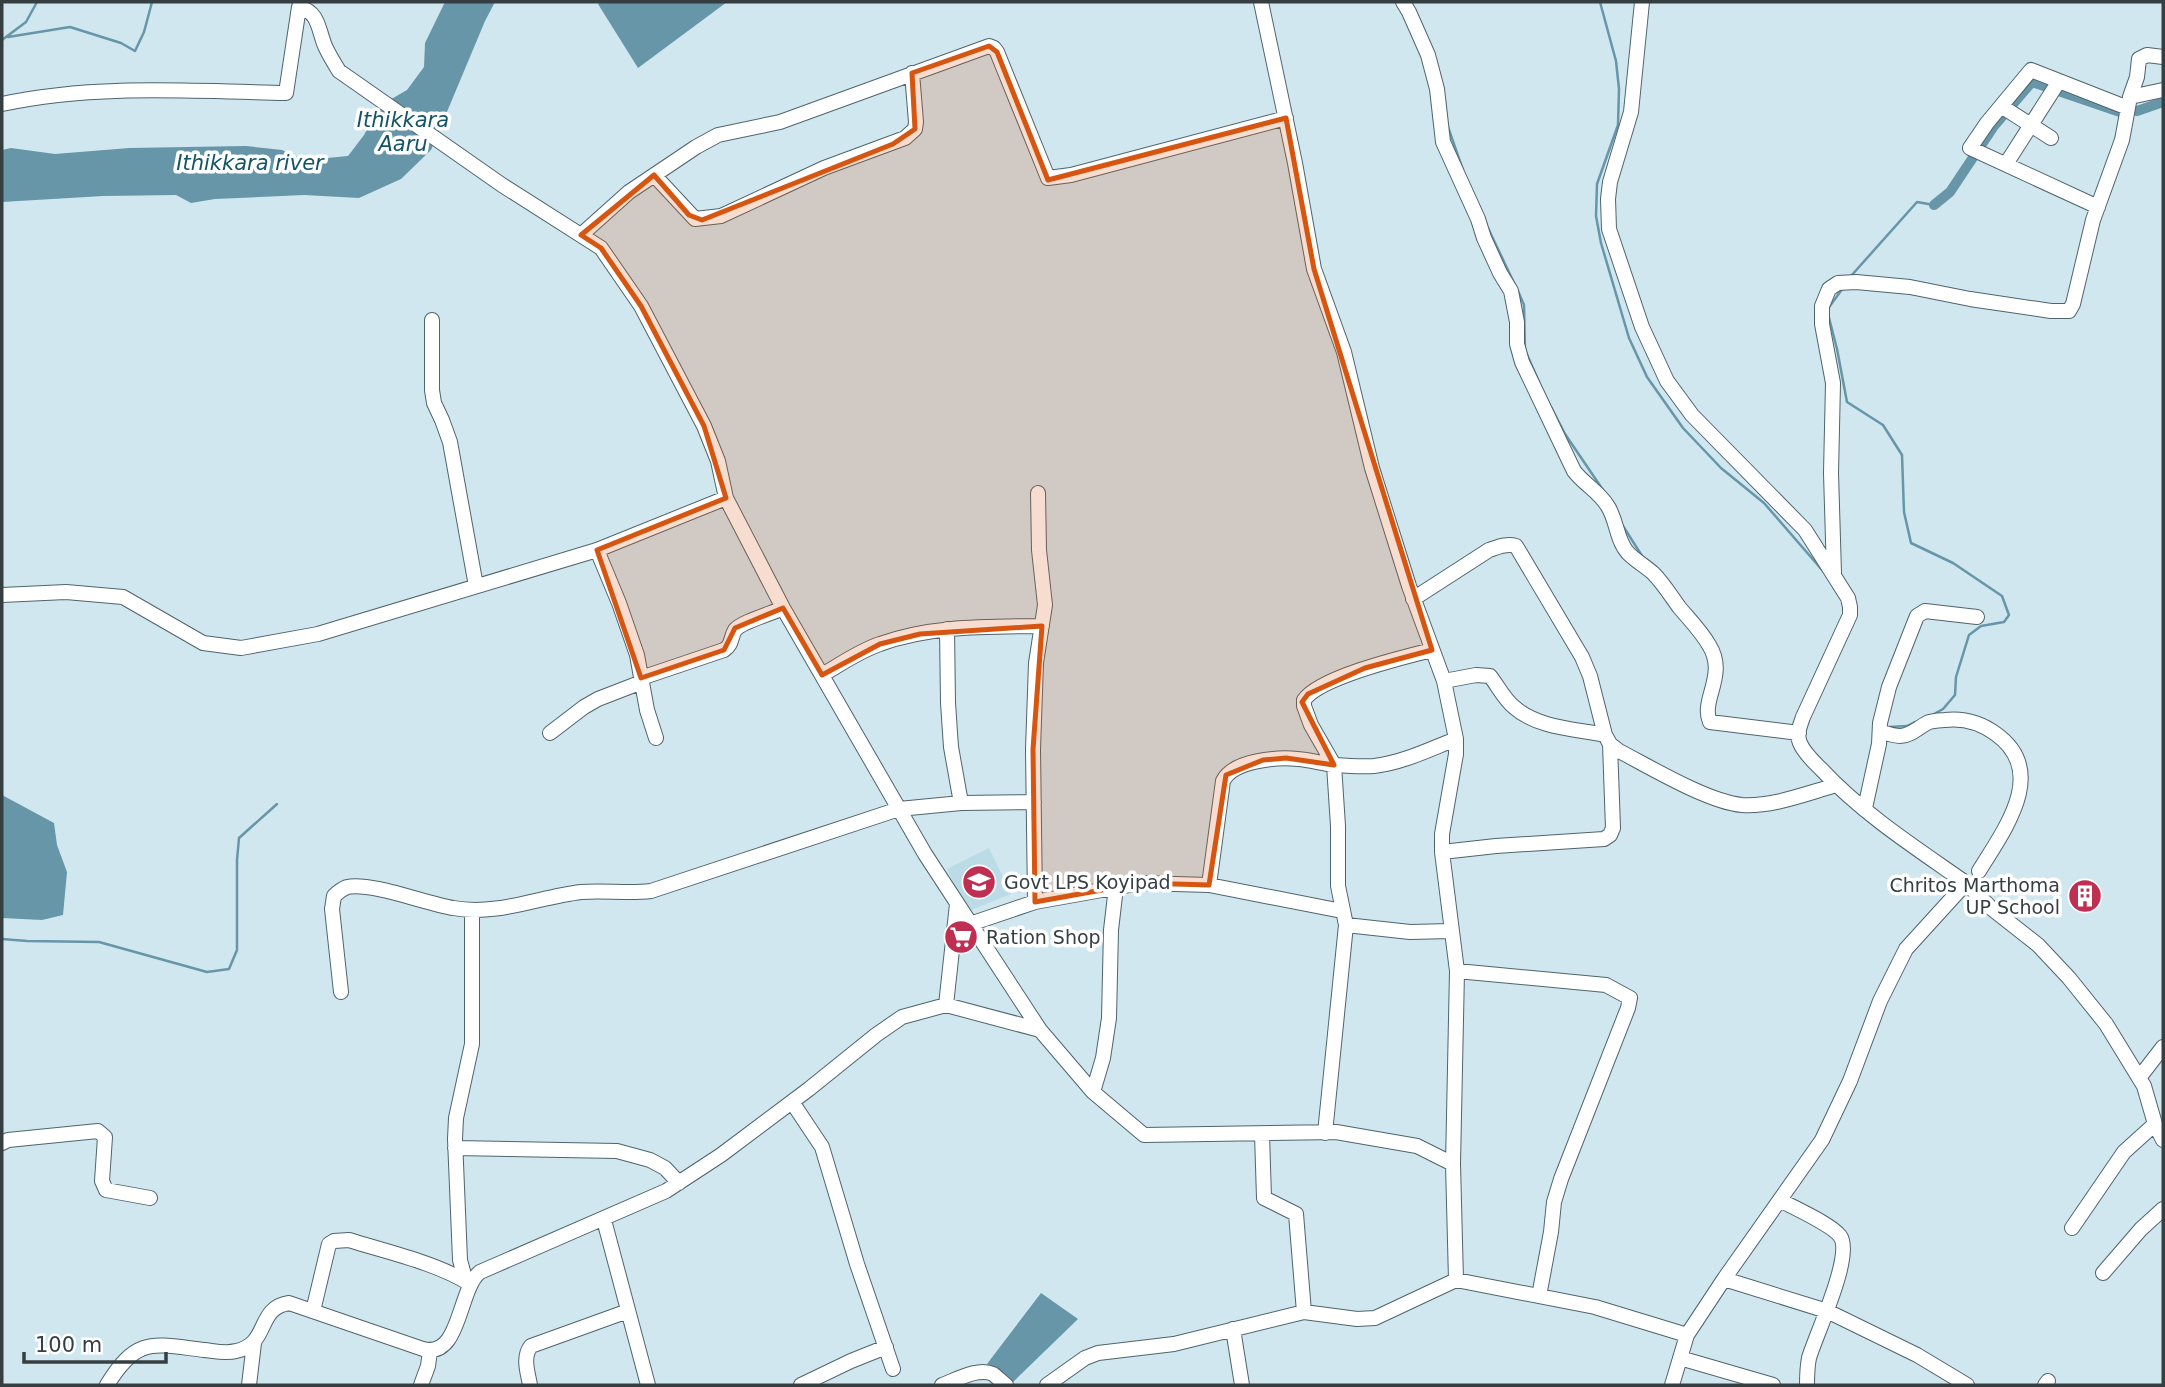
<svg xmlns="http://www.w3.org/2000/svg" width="2165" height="1387" font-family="'DejaVu Sans',sans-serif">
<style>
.built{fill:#bbdbe6}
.water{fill:#6696a7}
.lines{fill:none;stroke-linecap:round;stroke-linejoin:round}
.stream{stroke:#6696a7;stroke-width:2.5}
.canal{stroke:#6696a7;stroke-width:10}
.minor-casing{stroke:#4f646c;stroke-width:16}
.minor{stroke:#fff;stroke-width:14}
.marked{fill:#d65611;fill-opacity:0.2;stroke:#d65611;stroke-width:5;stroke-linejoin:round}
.labels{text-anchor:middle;stroke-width:7;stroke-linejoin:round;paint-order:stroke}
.poi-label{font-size:19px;fill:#353f42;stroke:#fff;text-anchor:start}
.water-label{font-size:21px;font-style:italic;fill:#135467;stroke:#fff}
</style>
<rect width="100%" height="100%" fill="#d0e7f0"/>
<!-- built -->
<path class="built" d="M989,848L1011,894L966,912L947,869Z"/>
<!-- water -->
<path class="water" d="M445,2H495L485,21L431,150L401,179L359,198L304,195L215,199L191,203L176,195L103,196L2,202V150L11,148L55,154L129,148L246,146L282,150L306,160L348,156L364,135L381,105L407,90L424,67L425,43Z
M601,2H727L638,68L598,4Z
M2,795L54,823L57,845L67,872L63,915L42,920L2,918Z
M1041,1293L1078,1319L1012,1383L987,1364Z"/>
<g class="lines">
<!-- stream -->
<path class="stream" d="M1600,2L1616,61L1619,89L1618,125L1597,184L1596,216L1601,243L1629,338L1647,377L1683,428L1721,468L1764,503L1823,571
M8,37L70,27L121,43L135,51L144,32L152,2
M2,40L26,22L37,2
M1448,127L1463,170
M1488,228L1515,285
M1851,276L1917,202L1934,205
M1843,288L1827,310L1837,349L1847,402L1883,425L1902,455L1904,512L1911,543L1953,563L2002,596L2009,615L2004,622L1981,626L1969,635L1956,677L1955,695L1943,709L1934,714
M1518,291L1524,305L1525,350L1539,382
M1551,407L1565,434L1603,490
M1623,526L1644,559
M1890,727L1907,726L1915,722
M2,939L27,941L99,942L207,972L229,969L237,950V860L239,838L277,804"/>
<!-- canal -->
<path class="canal" d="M2137,111L2163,102
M1934,205L1950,192L1994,126L2032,82L2120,112"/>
<!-- minor casing -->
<g class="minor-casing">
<path id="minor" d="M1261,2L1295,163L1314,269L1344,352L1372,468L1409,586L1444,681L1456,739V754L1442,834V852L1457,971L1453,1164
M1403,2L1409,12L1428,55L1437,89L1443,142L1478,219L1484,238L1500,273L1511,291L1517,322V344L1522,362L1574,471C1584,484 1598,491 1607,505C1617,519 1616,540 1628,553C1636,561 1645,566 1653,573C1663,583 1671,596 1679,607C1689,619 1701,631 1709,645C1728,675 1700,700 1710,722L1799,733
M1642,2L1631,112L1610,182L1608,199L1609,229L1642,327L1667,381L1692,415L1805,530L1848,598L1850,607V615L1803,717C1800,726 1796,734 1800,743C1804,753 1814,762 1821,769C1863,814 1916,848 1966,883
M2130,97L2163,90
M2,104C95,84 191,91 286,93L299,7C319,12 318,29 325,46C329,55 334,63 339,71L502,185L601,248L641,306L704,426L718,461L726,498L783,608L925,854L1040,1030L1093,1092L1144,1135L1336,1132L1417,1146L1453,1164L1456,1280L1595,1307L1687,1335L1672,1385
M2001,106L2051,138
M2006,164L2059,81
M654,175L695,219L721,216L824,168L905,138L915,129L916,122L912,73
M2098,207L1970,148L1987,123L2031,70L2128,108
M581,235L629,192L696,147L718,135L780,122L989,46L994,48L997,52L1048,178L1071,175L1286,118
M432,320V390L434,403L442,420L450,442L476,586
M597,550L619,603L637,655L647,710L656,738
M1834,573L1831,473L1833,383L1822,324V306L1829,289L1838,283L1856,282L1910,287L1970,299L2051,311H2069L2073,304L2093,220L2122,140L2130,97L2137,77L2139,59L2147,55L2163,57
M2,595L66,592L123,597L203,643L241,648L318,634L597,550L726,498
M1413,599L1489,550C1498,547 1507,543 1516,546L1582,657L1590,676L1605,735L1610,744L1619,751C1650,767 1708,802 1742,805C1773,807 1807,793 1837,785
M947,629L948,703L951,747L961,803
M822,675C841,664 859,651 880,644C932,625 988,627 1042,626
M641,678L724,650C733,644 730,638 735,630C741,622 773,613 783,608
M1444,681L1476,675L1490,676C1498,686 1504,699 1514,707C1537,728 1576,729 1605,735
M1880,731C1886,733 1894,736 1900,736C1911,736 1920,726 1929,722C1934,721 1940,720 1945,720C1963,718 1981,723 1996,734C2049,772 2004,830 1979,871
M550,733L584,707L598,699L642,682
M1865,808L1879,744L1880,723L1889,687L1917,616L1925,611L1977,617
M1442,852L1496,846L1604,839L1610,835L1613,828L1610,744
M1209,885L1223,781C1233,760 1278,757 1298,759C1311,760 1323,764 1335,765C1348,766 1361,767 1374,766C1402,763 1430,749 1456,739
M1035,902L1033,749L1036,663L1045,605L1039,550L1038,493
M970,924L1035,902L1141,883L1209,885L1342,911
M1346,925L1410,932L1451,931
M1457,971L1606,985L1630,998L1628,1008L1561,1179L1554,1202L1551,1232L1539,1296
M341,992L332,909L334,896C338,892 342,889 347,887C372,882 427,904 453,908C497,916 539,897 581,892C605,890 628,894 651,891L899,809L961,803L1034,802
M946,1005L957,904
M2139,1078L2163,1047
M1093,1092L1103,1058L1109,1018L1111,930L1116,887
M792,1102L822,1147L857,1264L893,1369
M1325,1133L1346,925L1338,886V826L1334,765L1311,725L1304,706V700C1320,677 1404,657 1432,650
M1262,1134L1264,1198L1296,1214L1304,1312
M2,1143L8,1140L98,1131L105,1137L102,1181L106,1190L150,1198
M455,1148L617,1151L650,1160L665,1168L679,1183
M1780,1200C1794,1208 1831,1224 1840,1236C1854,1255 1816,1334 1809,1358C1807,1368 1807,1376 1807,1385
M604,1220L648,1385
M2072,1228L2124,1152L2155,1124
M2103,1273L2141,1229L2163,1209
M1724,1279L1827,1311L1917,1355L1967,1385
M471,1281L464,1275L460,1260L455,1139L456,1118L472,1044V910
M313,1311L329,1244L334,1241L349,1240C387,1252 437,1263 470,1284
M1233,1329L1242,1385
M1687,1335L1724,1279L1822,1140L1850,1081L1880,1001L1906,949L1966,883L1991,908L2038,945L2069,978L2106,1024L2144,1086L2155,1124L2163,1140
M1680,1358L1773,1385
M107,1385C137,1336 153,1344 204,1350C214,1351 226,1354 236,1351C270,1344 256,1308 289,1303L423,1349C461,1359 458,1289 480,1272L666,1191L721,1155L809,1089L876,1035L902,1017L946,1005L1040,1030
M249,1385L254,1343
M421,1385L428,1366L430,1351
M530,1385C528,1373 522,1357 531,1346L628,1311
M801,1385L851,1361L886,1347
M942,1385C956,1380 978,1367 993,1374C997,1377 1002,1382 1006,1385
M1047,1385L1085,1358L1098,1353L1174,1344L1304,1312L1357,1319L1375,1318L1456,1280
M2045,1385L2048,1381"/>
</g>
<!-- minor -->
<use href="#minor" class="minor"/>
</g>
<!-- marked area -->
<path class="marked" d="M989,46L997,52L1048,180L1286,118L1314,269L1432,650L1365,668L1308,694L1302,702L1334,765L1286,758L1263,760L1226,775L1209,885L1141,883L1035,902L1033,749L1042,626L920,634L880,644L822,675L783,608L735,628L724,650L641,678L597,550L726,498L704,426L641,306L601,248L581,235L654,175L689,215L702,220L893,144L915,129L912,73Z"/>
<!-- icons -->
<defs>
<g id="school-disc" transform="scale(1.75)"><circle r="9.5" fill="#bf2f51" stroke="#fff"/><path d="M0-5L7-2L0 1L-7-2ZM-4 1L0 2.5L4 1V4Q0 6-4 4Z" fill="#fff"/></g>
<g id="building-disc" transform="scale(1.75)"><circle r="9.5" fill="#bf2f51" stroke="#fff"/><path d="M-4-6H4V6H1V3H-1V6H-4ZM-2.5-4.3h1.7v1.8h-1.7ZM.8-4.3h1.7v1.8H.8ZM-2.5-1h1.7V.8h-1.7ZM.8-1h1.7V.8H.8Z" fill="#fff"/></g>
<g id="supermarket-disc" transform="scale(1.75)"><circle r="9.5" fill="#bf2f51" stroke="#fff"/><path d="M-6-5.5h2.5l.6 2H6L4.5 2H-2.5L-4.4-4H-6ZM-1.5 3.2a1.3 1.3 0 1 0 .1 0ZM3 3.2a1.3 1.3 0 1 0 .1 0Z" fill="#fff"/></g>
</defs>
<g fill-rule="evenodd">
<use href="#school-disc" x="979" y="882"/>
<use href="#building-disc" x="2085" y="896"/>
<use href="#supermarket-disc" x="961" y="937"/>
</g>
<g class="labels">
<!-- poi labels -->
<g class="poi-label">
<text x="1004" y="889">Govt LPS Koyipad</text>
<text x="2060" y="892" text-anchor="end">Chritos Marthoma<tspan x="2060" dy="22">UP School</tspan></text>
<text x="986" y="944">Ration Shop</text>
</g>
<!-- water labels -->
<g class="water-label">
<text x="403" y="127">Ithikkara<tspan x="403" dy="24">Aaru</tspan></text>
<text x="250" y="170">Ithikkara river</text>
</g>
</g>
<!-- border -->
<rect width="2165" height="1387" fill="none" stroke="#353f42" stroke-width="7"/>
<!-- scale -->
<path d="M24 1352v10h142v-10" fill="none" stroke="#353f42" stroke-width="3.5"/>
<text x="35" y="1352" font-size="21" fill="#353f42" stroke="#ffffff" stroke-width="5" paint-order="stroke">100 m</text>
</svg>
